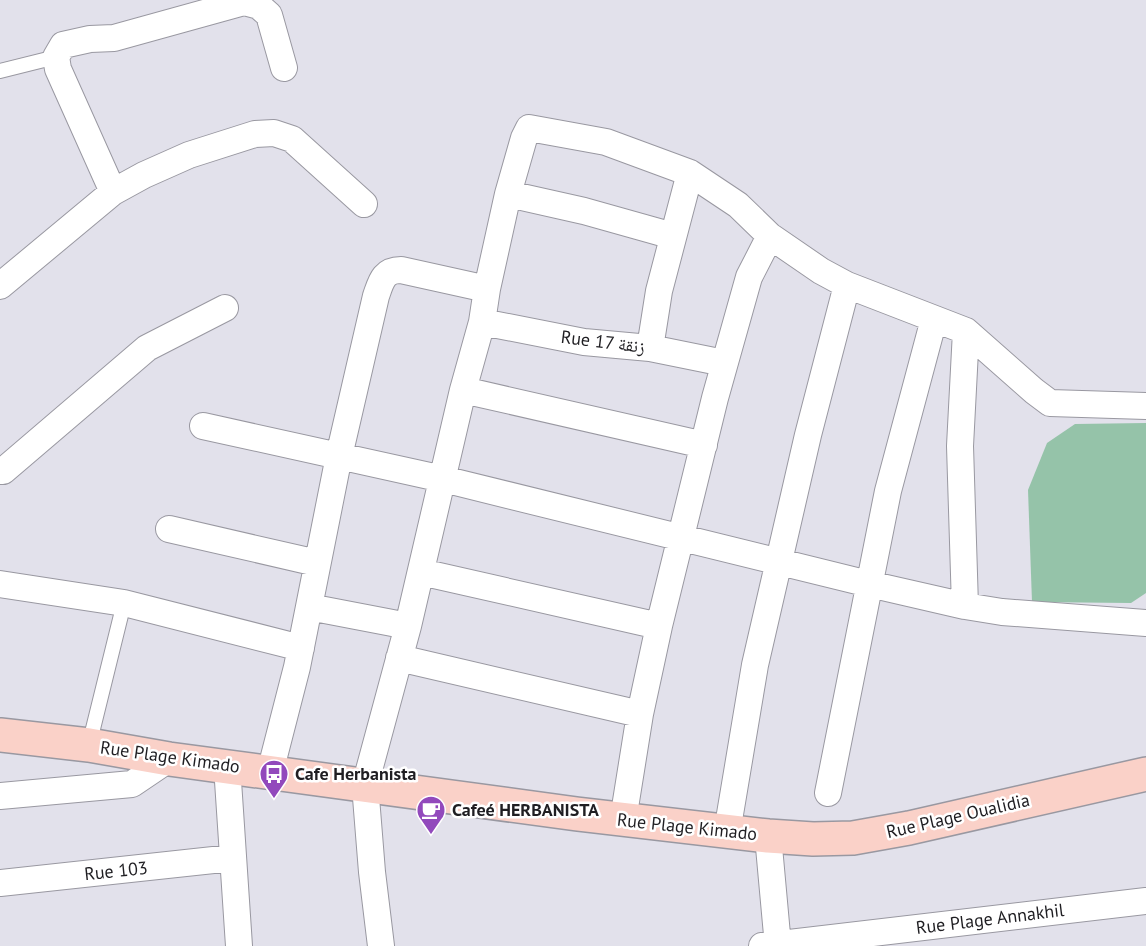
<svg xmlns="http://www.w3.org/2000/svg" width="1146" height="946" font-family="'PT Sans','Noto Naskh Arabic',sans-serif">
<style>
.green{fill:#95c3a9}
.lines{fill:none;stroke-linecap:round;stroke-linejoin:round}
.lane-casing{stroke:#9998a1;stroke-width:16}
.street-casing{stroke:#9998a1;stroke-width:28}
.secondary-casing{stroke:#9998a1;stroke-width:36}
.lane{stroke:#fff;stroke-width:14}
.street{stroke:#fff;stroke-width:26}
.secondary{stroke:#fad1c8;stroke-width:33}
.labels{text-anchor:middle;stroke-width:5;stroke-linejoin:round;paint-order:stroke}
.street-label{font-size:18px;fill:#1f1e22;stroke:#fff}
.poi-label{font-size:18px;font-weight:bold;fill:#1f1e22;stroke:#fff;text-anchor:start}
</style>
<rect width="100%" height="100%" fill="#e2e1eb"/>
<!-- green -->
<path class="green" d="M1146,423V593L1131,603L1032,602L1028,490L1047,443L1075,424Z"/>
<g class="lines">
<!-- lane casing -->
<g class="lane-casing">
<path id="lane" d="M0,71L56,57
M89,745L124,603"/>
</g>
<!-- street casing -->
<g class="street-casing">
<path id="street" d="M113,192L58,69L56,57L63,45L90,39L114,38L244,2L259,6L269,15L284,68
M508,194L584,211L673,236
M0,286L113,192L144,175L189,155L255,134L274,133L292,139L364,204
M482,322L584,342L650,348L724,363
M650,348L659,291L690,173
M463,390L704,445
M203,426L443,479L869,584L965,606L1002,612L1146,623
M0,471H3L147,348L225,308
M169,529L317,563
M421,572L659,626
M0,584L124,603L301,648
M965,606L960,446L966,331
M309,607L408,626
M399,658L640,714
M227,766L239,946
M270,772L297,667L339,456L376,296C381,282 383,270 401,270L487,289
M828,793L888,491L934,319
M0,796L132,784L169,759
M623,820L640,714L659,626L715,398L749,277L770,236
M727,832L755,665L808,435L847,285
M768,836L778,946
M0,883L232,858
M381,946L372,872L365,785L408,626L463,390L482,322L487,289L508,194L524,138L529,128L606,142L690,173L738,205L770,236L821,271L847,285L966,331L1034,391L1050,403L1146,406
M762,946L1146,901"/>
</g>
<!-- secondary casing -->
<g class="secondary-casing">
<path id="secondary" d="M0,735L89,745L169,759L577,814L768,836L813,839L853,838L909,828L1146,774"/>
</g>
<!-- lane -->
<use href="#lane" class="lane"/>
<!-- street -->
<use href="#street" class="street"/>
<!-- secondary -->
<use href="#secondary" class="secondary"/>
</g>
<!-- icons -->
<defs>
<g id="bus-pin" transform="scale(1.5)"><path d="M0 17L-7.5 6A9.5 9.5 0 1 1 7.5 6Z" fill="#9249bc" stroke="#fff"/><path d="M-5-6H5V4H4V6H2V4H-2V6H-4V4H-5ZM-3.5-4V0h7V-4ZM-3.5 1.2v1.5H-2V1.2ZM2 1.2v1.5H3.5V1.2Z" fill="#fff"/></g>
<g id="cafe-pin" transform="scale(1.5)"><path d="M0 17L-7.5 6A9.5 9.5 0 1 1 7.5 6Z" fill="#9249bc" stroke="#fff"/><path d="M-5.5-4.5H6V0H3Q3 3.5 0 3.5H-2.5Q-5.5 3.5-5.5 0ZM3-3.2v2h1.7v-2ZM-6 4.5H4V6H-6Z" fill="#fff"/></g>
</defs>
<g fill-rule="evenodd">
<use href="#bus-pin" x="274" y="774"/>
<use href="#cafe-pin" x="431" y="810"/>
</g>
<g class="labels">
<!-- street labels -->
<g class="street-label">
<text transform="translate(603 342) rotate(7)" y="6">Rue 17 زنقة</text>
<text transform="translate(170 757) rotate(8)" y="6">Rue Plage Kimado</text>
<text transform="translate(958 816) rotate(-13)" y="6">Rue Plage Oualidia</text>
<text transform="translate(687 827) rotate(6)" y="6">Rue Plage Kimado</text>
<text transform="translate(116 871) rotate(-6)" y="6">Rue 103</text>
<text transform="translate(990 919) rotate(-7)" y="6">Rue Plage Annakhil</text>
</g>
<!-- poi labels -->
<g class="poi-label">
<text x="295" y="780">Cafe Herbanista</text>
<text x="452" y="816">Cafeé HERBANISTA</text>
</g>
</g>
</svg>
